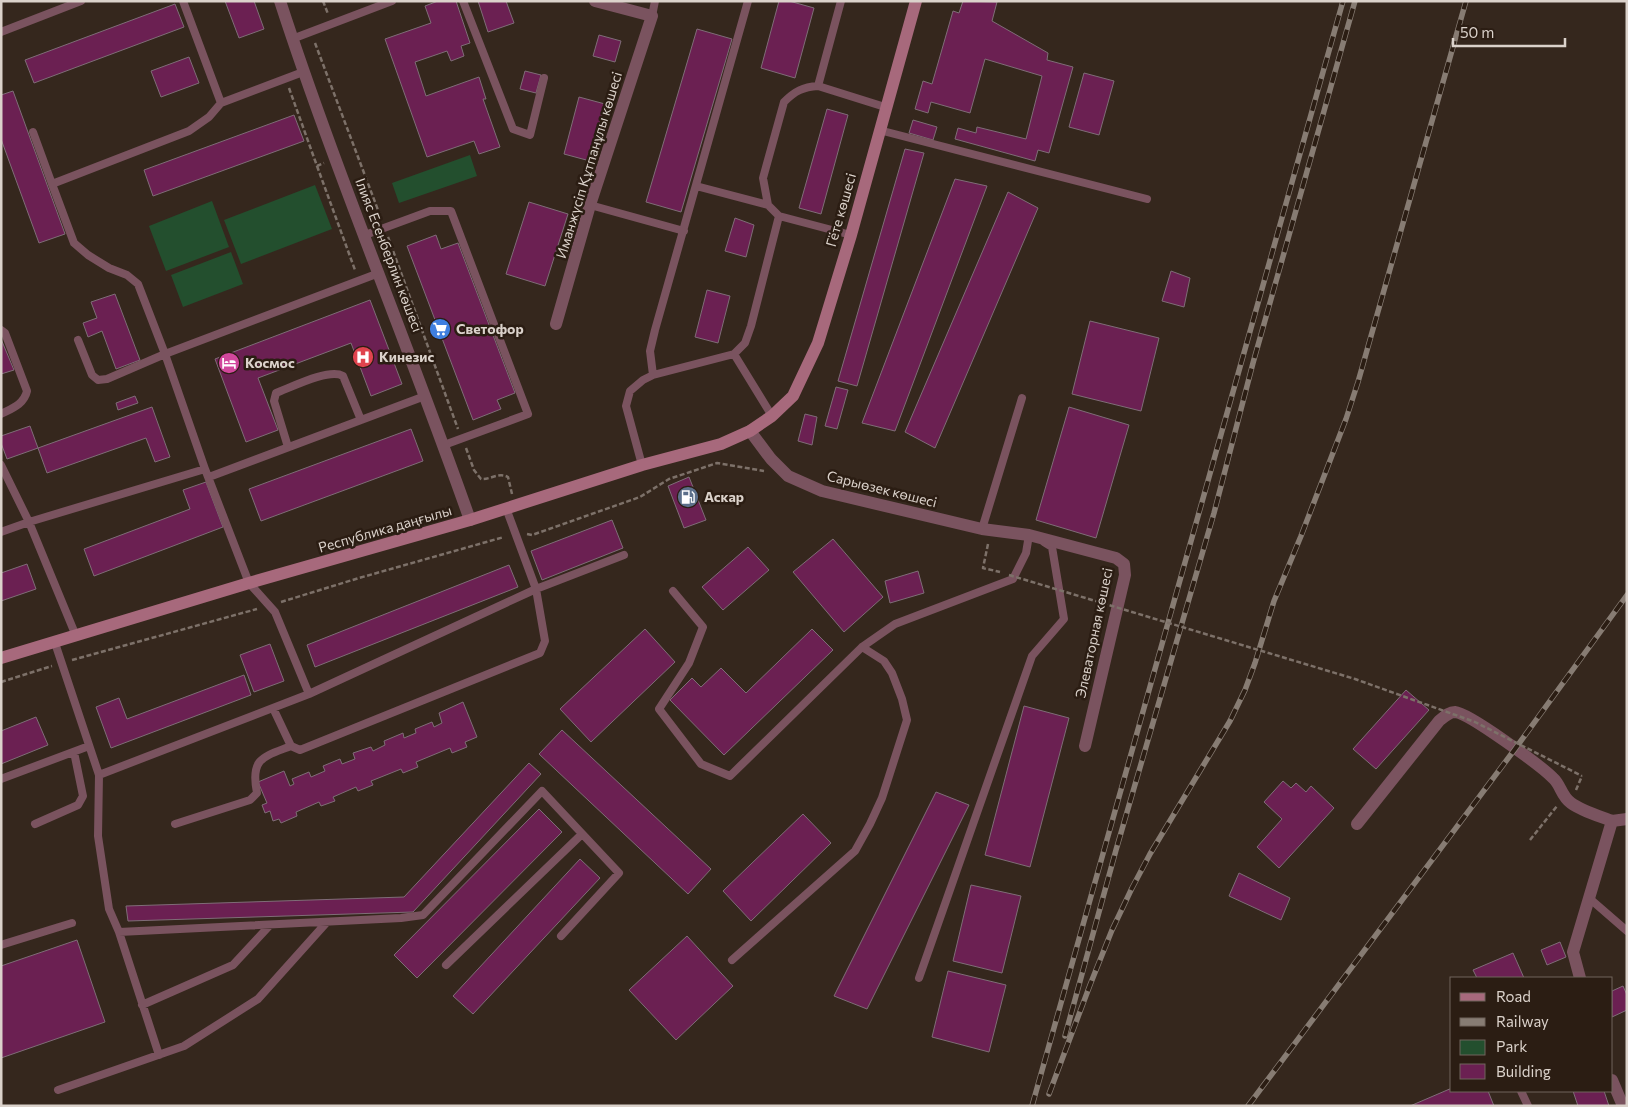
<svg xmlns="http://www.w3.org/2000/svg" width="1628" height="1107" font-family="Commissioner,sans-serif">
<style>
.green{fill:#234f2e}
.building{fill:#6b2052;stroke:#7f6d77}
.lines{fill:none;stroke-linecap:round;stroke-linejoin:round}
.path{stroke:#7d7169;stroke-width:2.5;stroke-dasharray:5 2.5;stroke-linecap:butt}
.service{stroke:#7a535f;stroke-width:8}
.minor{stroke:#7a535f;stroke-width:12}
.tertiary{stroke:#7a535f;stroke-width:12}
.secondary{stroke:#a7697c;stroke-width:12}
.rail-casing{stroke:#877c73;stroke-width:5.5}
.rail{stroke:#2b1d13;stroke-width:4;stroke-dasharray:11;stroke-linecap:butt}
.path-bridge{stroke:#7d7169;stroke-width:2.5;stroke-dasharray:5 2.5;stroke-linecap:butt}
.labels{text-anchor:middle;stroke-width:5;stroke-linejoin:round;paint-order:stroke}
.street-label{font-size:14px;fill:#dbd2cb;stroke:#2b1d13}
.poi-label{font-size:14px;font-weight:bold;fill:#dbd2cb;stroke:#2b1d13;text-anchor:start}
</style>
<rect width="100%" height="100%" fill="#35271d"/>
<!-- green -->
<path class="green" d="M470,155L477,176L399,203L392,183Z
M315,185L332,229L241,264L224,220Z
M212,201L229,247L166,271L149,226Z
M231,252L243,284L183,307L171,275Z"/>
<!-- building -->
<path class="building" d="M225,1H254L264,29L239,38Z
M438,1H456L470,43L461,46L464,56L451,61L447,51L415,62L426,96L479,77L486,99H483L500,147L479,154L474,141L427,157L385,39L431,23L425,6Z
M478,1H506L514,23L488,32Z
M779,1H789L814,8L795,78L761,68Z
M963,1L997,2L992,21L1048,53L1047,60L1073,67L1049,153L1038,150L1035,161L955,139L958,128L976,133L977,127L1026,139L1042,76L985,59L970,113L931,102L928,113L915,109L923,81L932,84L953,11L959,13Z
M175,4L184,27L34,83L25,60Z
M697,29L732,39L681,212L646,202Z
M599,35L621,41L615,62L593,56Z
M189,57L199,83L161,97L151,71Z
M525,71L541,75L536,93L520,89Z
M1084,73L1114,81L1099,135L1069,127Z
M13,91L65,234L39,243L1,139V95Z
M579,97L605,104L590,161L564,154Z
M827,109L848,115L821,214L799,208Z
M294,115L304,141L153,196L144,170Z
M913,120L937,127L933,140L909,133Z
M905,149L924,153L857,386L838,381Z
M955,179L987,186L895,431L862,423Z
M1008,192L1038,208L935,448L905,432Z
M529,202L568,214L545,286L506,274Z
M735,218L754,225L746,257L725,251Z
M436,235L441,249L458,243L515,393L497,400L501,409L473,420L407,246Z
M1171,271L1190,278L1184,307L1162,301Z
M707,290L730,296L718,343L695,337Z
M115,294L140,360L116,369L102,331L88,337L83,323L97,318L91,302Z
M370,300L402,384L371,396L351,343L258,378L278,430L246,442L215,359Z
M1090,321L1159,338L1141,411L1072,394Z
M1,339L14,370L1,374Z
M836,387L848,390L837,429L825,426Z
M135,396L138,403L118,410L116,403Z
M152,407L170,457L155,462L146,438L47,473L38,448Z
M1069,407L1129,425L1096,538L1036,520Z
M805,414L817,417L812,445L798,441Z
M30,426L38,448L7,459L1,443V436Z
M411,429L423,461L261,521L249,489Z
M689,477L706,520L684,528L668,486Z
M206,482L223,527L94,576L84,549L190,509L183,490Z
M612,520L623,548L542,580L531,551Z
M833,539L883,597L844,632L793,572Z
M748,547L769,570L723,610L702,587Z
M27,564L36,589L1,601V573Z
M509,565L518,587L315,667L307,645Z
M918,571L924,593L890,603L885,581Z
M645,629L675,662L591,742L560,709Z
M812,629L833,650L724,755L670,700L692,678L701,687L721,668L746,693Z
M270,644L284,681L254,692L240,655Z
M244,675L251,695L111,748L96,707L119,698L127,719Z
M1406,690L1429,710L1376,769L1353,749Z
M463,702L477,737L465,742L467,747L452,753L450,748L416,762L418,767L403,773L401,769L371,781L373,785L358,791L356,787L333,797L335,801L321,806L319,802L296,812L297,816L281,823L279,819L273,821L270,811L265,813L262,805L267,803L258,782L284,771L290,786L294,784L292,779L309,772L311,777L325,771L323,766L340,759L342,764L355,759L353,753L371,747L373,751L385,745L384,741L403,733L404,738L416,733L415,729L432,722L434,727L442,723L439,713Z
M1024,706L1069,718L1030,867L985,855Z
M36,717L48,745L1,764V731Z
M562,730L711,869L688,894L539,754Z
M529,763L541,774L413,912L128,921L126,906L404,897Z
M1283,781L1291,788L1296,783L1306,792L1311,786L1334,808L1279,868L1257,847L1282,819L1264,802Z
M936,792L969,805L867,1009L834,996Z
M539,809L562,832L417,978L394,955Z
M803,814L831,843L751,921L723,891Z
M580,859L600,878L473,1014L453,996Z
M1239,873L1290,898L1281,920L1229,896Z
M971,885L1021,896L1002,973L953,961Z
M687,936L733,986L676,1040L629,990Z
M77,940L105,1022L1,1058V966Z
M1560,942L1566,957L1547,965L1541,950Z
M1513,953L1524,978H1477L1473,970Z
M948,971L1006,985L989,1052L932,1037Z
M1623,986L1627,995V1010L1612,1017V991Z
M1452,1088V1091H1488L1494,1106H1410Z
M1573,1091H1604L1609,1106H1578Z"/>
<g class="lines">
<!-- path -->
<path class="path" d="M323,1L328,14
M315,43L381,218
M289,88L317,166L324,163
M317,166L355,270
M388,237L458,429
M466,448L474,470L481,479C490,480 498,472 508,477L512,494
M527,534L532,535L640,497L669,479L717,463L764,471
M988,544L983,568L1000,572
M281,602L359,578L504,537
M72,660L257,609
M1,682L52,666
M1576,790L1582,776
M1530,840L1557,806"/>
<!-- service -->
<path class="service" d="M183,1L221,103
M463,1L513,129L530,135L544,78
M652,16L655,1
M1,32L81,1
M292,39L392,1
M818,86L885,107
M879,130L1147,199
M33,132L52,184
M696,186L768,205
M590,205L684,231
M779,216L851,235
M365,235L430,211H451L528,414L444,445
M1,330L5,333L27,391C24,404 13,408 1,414
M78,340L92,375L98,380L107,379L165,354L138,284L127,275L109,268L88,255L74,243L52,184L189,131L209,117L221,103L303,72
M653,375L734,354
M772,416L734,354L745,343L751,326L779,216L768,205L763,178L784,102C795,91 803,87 818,86L841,1
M288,447L274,401L276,393C292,387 329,368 343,376L361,420
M1,465L29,522L205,469L249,583L275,612L309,694
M642,465L626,406L630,391L643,380L653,375L650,351L655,330L748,1
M205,469L165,354L379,273
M209,477L425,396
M982,529L1022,398
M1,532L29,522L76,636
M673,591L703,627L689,663L659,709L701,764L730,776L862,647L895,624L1013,579L1026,553L1029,535L1031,536
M55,643L99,775L309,694L536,589L624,555
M273,708L291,746L300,750L540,653L545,641L536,589L506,508
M99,775L98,836L109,909L119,932L401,918L423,915L542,791L619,873L561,936
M1,779L89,746
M35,824L78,805L83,796L74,752
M175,824L250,800L257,793C250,758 263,757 291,746
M1589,898L1627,931
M119,932L159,1055
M1,945L72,923
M732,960L855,851L870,824L882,798L907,720L902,699L892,673L884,661L862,647
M446,965L582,834
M919,978L1032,656L1064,619L1052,547L1044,542
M142,1005L233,965L270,925
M58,1090L184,1046L258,999L327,922
M1521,1091L1528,1106"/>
<!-- minor -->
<path class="minor" d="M556,324L590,205L652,16L595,1
M750,431L771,459L788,476L822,491L982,529L1029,535L1116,558L1124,564L1125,575L1085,746
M1357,824L1439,721C1444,717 1449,712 1455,712C1469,713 1541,766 1553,778C1561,785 1561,796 1571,803C1582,811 1599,816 1612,821
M1580,978L1573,952L1612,821L1627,819
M1612,1080L1623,1106"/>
<!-- tertiary -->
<path class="tertiary" d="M280,1C337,176 409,346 470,520"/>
<!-- secondary -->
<path class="secondary" d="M1,658L249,583L470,520L642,465L721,444L750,431L772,416L793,396L818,343L851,235L916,1"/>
<!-- rail casing -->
<g class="rail-casing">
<path id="rail" d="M1065,1036L1116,850L1214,513L1253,363L1355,1
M1049,1094L1090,985L1112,930L1132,888L1150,854L1230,721L1245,690L1255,663L1274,601L1301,536L1346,419L1358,382L1466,1
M1032,1106L1343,1
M1248,1106L1515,749L1627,595"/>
</g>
<!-- rail -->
<use href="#rail" class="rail"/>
<!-- path-bridge -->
<path class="path-bridge" d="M1009,575L1355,679L1475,722L1582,776"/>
</g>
<!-- icons -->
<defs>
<g id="supermarket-disc" transform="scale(1.125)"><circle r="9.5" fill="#3f7fe0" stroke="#2b1d13"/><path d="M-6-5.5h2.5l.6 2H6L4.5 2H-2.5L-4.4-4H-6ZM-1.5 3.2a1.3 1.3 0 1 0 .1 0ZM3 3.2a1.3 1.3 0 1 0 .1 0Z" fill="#fff"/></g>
<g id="hospital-disc" transform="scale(1.125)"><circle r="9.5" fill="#e0444e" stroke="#2b1d13"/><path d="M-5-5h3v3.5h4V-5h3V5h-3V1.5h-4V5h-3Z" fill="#fff"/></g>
<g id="hotel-disc" transform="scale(1.125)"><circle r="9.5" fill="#d1479c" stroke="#2b1d13"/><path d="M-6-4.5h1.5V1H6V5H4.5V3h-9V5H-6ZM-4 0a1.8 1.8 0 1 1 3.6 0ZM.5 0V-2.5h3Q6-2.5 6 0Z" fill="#fff"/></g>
<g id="fuel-disc" transform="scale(1.125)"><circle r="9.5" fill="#5c6f8a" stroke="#2b1d13"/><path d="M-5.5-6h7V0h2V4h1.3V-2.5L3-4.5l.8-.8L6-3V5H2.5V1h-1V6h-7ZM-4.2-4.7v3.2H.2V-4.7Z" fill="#fff"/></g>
</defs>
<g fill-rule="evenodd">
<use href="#supermarket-disc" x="440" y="329"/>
<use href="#hospital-disc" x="363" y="357"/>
<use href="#hotel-disc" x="229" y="363"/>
<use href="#fuel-disc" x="688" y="497"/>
</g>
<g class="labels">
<!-- street labels -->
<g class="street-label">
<text transform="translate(589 165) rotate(-73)" y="5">Иманжүсіп Құтпанұлы көшесі</text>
<text transform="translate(841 210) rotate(-74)" y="5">Гёте көшесі</text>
<text transform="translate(389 255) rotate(69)" y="5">Ілияс Есенберлин көшесі</text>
<text transform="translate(882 489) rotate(14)" y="5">Сарыөзек көшесі</text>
<text transform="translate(385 529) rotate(-16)" y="5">Республика даңғылы</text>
<text transform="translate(1094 633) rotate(-78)" y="5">Элеваторная көшесі</text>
</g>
<!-- poi labels -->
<g class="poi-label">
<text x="456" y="334">Светофор</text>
<text x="379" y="362">Кинезис</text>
<text x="245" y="368">Космос</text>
<text x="704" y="502">Аскар</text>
</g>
</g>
<!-- border -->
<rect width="1628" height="1107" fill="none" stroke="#dbd2cb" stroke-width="5"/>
<!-- legend -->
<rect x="1450" y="977" width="162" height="115" fill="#2b1d13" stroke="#71655d"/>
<rect x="1460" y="993" width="25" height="8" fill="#a7697c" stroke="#71655d"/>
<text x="1496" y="1002" font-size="15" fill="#dbd2cb">Road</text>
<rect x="1460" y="1018" width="25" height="8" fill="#877c73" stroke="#71655d"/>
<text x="1496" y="1027" font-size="15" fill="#dbd2cb">Railway</text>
<rect x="1460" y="1040" width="25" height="15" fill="#234f2e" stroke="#71655d"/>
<text x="1496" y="1052" font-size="15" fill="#dbd2cb">Park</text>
<rect x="1460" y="1064" width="25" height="15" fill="#6b2052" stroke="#71655d"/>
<text x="1496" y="1077" font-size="15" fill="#dbd2cb">Building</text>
<!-- scale -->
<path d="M1453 38v8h112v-8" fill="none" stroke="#dbd2cb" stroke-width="2.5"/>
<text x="1460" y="38" font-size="15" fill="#dbd2cb" stroke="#2b1d13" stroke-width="4" paint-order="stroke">50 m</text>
</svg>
